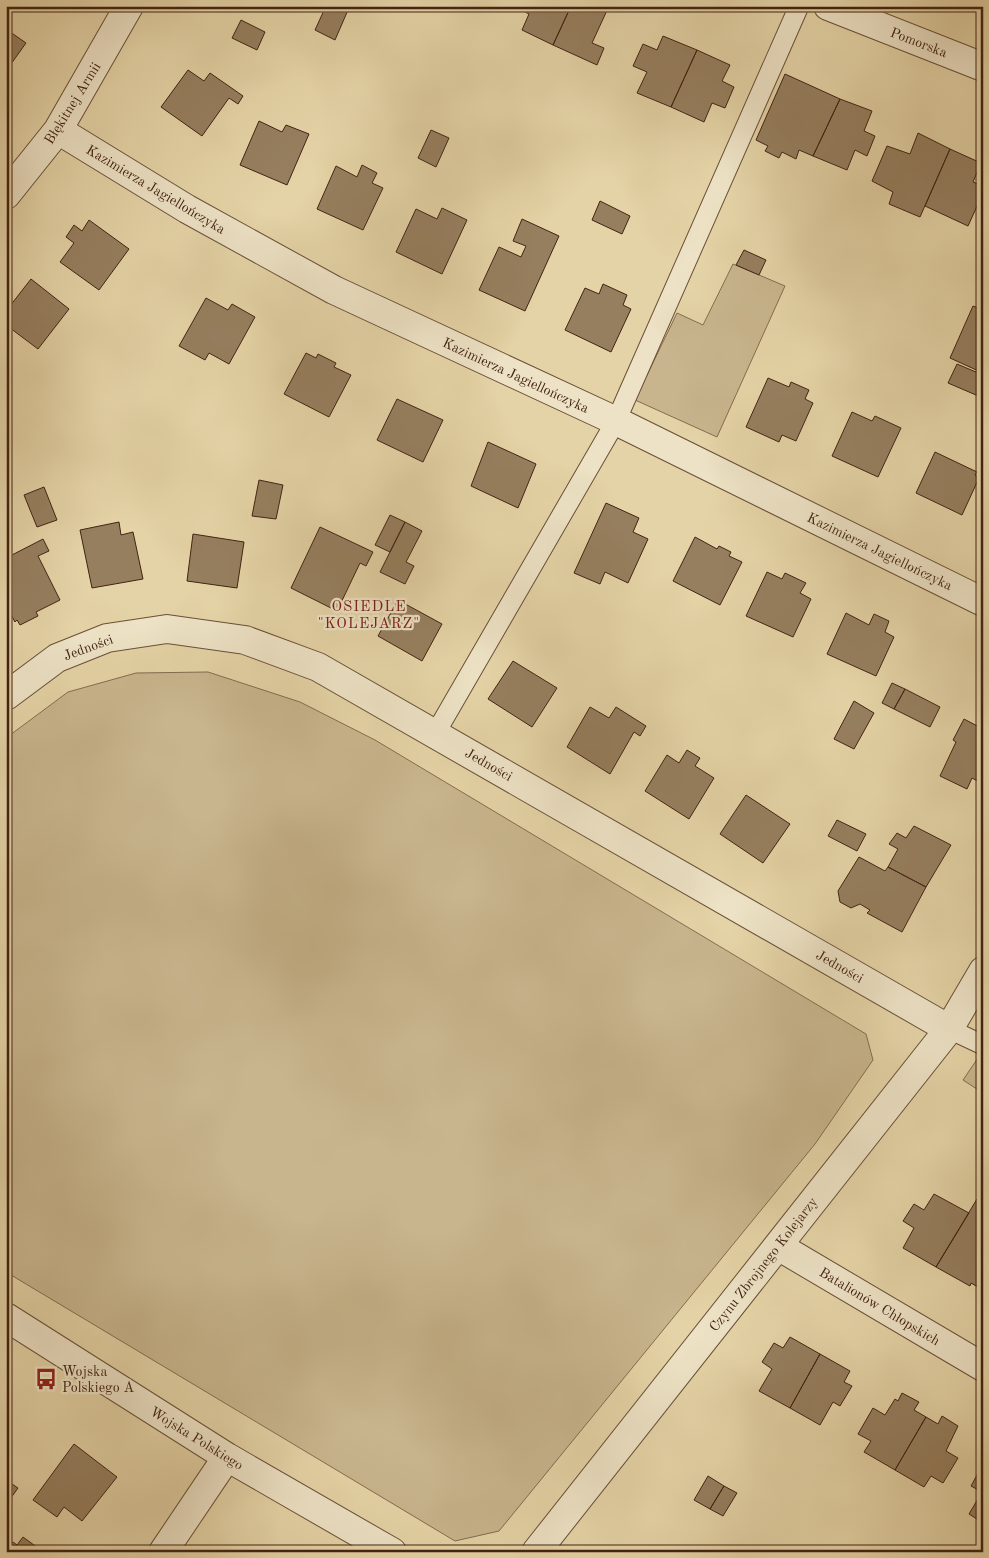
<svg xmlns="http://www.w3.org/2000/svg" width="989" height="1558" font-family="'Old Standard TT',serif">
<style>
.green{fill:#c8b58d;stroke:#856c50}
.building{fill:#967f5f;stroke:#422313}
.lines{fill:none;stroke-linecap:round;stroke-linejoin:round}
.lane-casing{stroke:#6a4f38;stroke-width:21}
.street-casing{stroke:#6a4f38;stroke-width:30}
.lane{stroke:#ede2c5;stroke-width:19}
.street{stroke:#ede2c5;stroke-width:28}
.labels{text-anchor:middle;stroke-width:4.5;stroke-linejoin:round;paint-order:stroke}
.street-label{font-size:14px;fill:#422313;stroke:#ede2c5}
.poi-label{font-size:14px;fill:#422313;stroke:#ede2c5;text-anchor:start}
.neighbourhood-label{font-size:15px;letter-spacing:1px;fill:#7a1f14;stroke:#ede2c5}
</style>
<rect width="100%" height="100%" fill="#e4d3a6"/>
<filter id="stains"><feTurbulence type="fractalNoise" baseFrequency=".004" numOctaves="4"/><feColorMatrix values="0 0 0 0 .2 0 0 0 0 .09 0 0 0 0 .02 0 0 0 .5 -.17"/></filter>
<radialGradient id="worn" r=".72"><stop offset=".6" stop-color="#630" stop-opacity="0"/><stop offset="1" stop-color="#630" stop-opacity=".3"/></radialGradient>
<!-- green -->
<path class="green" d="M733,264L785,286L717,437L635,400L677,313L703,325Z
M208,672L300,702L375,740L866,1034L873,1060L815,1144L499,1531L455,1541L6,1272V738L68,692L136,673Z
M980,1055L983,1056V1093L963,1080Z"/>
<!-- building -->
<path class="building" d="M326,6H340L348,10L335,40L315,30Z
M514,6H571L553,45L522,30L529,14Z
M571,6H609L592,43L604,48L597,65L553,45Z
M241,20L265,32L257,50L232,38Z
M6,29L26,43L6,71Z
M663,36L697,50L671,107L637,93L647,72L633,66L643,44L657,50Z
M697,50L730,65L722,81L734,87L725,108L712,103L704,122L671,107Z
M188,70L204,81L210,73L243,96L238,104L229,98L202,136L161,107Z
M785,74L840,99L813,156L799,150L796,159L782,152L779,158L765,151L768,146L756,140Z
M840,99L872,111L864,131L875,136L867,156L855,150L847,170L813,156Z
M259,121L282,132L286,125L309,134L287,185L240,165Z
M431,130L449,138L436,167L418,158Z
M918,133L950,149L920,217L889,204L893,192L872,181L887,146L910,154Z
M950,149L981,163L973,182L983,186V193L968,226L925,206Z
M362,165L377,173L372,183L383,188L363,230L317,209L336,166L357,177Z
M600,201L630,216L622,234L592,220Z
M442,208L467,220L442,274L396,252L416,209L437,219Z
M522,219L559,236L525,311L479,290L499,247L521,257L526,246L513,241Z
M89,220L129,249L99,290L60,262L74,243L66,237L74,225L82,231Z
M744,250L766,260L759,275L736,265Z
M31,279L69,309L38,349L6,325V311Z
M603,284L627,295L623,305L631,309L611,352L565,330L585,288L599,294Z
M206,298L228,310L232,304L255,317L229,364L209,353L205,360L179,346Z
M973,306L983,310V373L950,358Z
M306,353L316,358L318,354L336,363L334,367L351,375L329,417L284,394Z
M957,364L983,375V398L948,383Z
M768,378L789,387L791,382L809,390L805,399L813,403L796,441L782,435L779,442L746,427Z
M397,399L443,420L423,462L377,440Z
M852,412L872,421L875,416L901,428L878,477L832,456Z
M488,442L536,464L518,508L471,486Z
M935,452L977,472L975,475L979,478L962,515L916,493Z
M259,480L283,485L276,519L252,516Z
M44,487L57,520L37,527L24,495Z
M606,503L639,518L633,532L648,539L628,583L605,572L600,584L574,573Z
M390,515L405,522L390,552L375,545Z
M119,522L121,535L133,532L143,579L92,588L80,530Z
M405,522L422,531L406,562L414,566L405,584L380,572Z
M320,527L373,552L366,566L360,563L337,611L291,588Z
M193,534L244,542L237,588L187,581Z
M695,537L717,549L719,546L731,552L729,556L742,562L720,605L673,581Z
M43,539L49,551L38,556L60,600L36,612L38,616L20,625L17,620L15,622L6,605V548L10,556Z
M767,572L782,579L785,573L806,583L800,593L811,599L793,637L746,616Z
M398,600L442,624L422,661L378,636Z
M846,613L869,625L874,614L889,621L885,632L894,637L876,676L827,654Z
M513,661L557,688L532,727L488,699Z
M892,683L905,689L894,709L882,703Z
M905,689L940,707L930,727L894,709Z
M854,701L874,713L854,749L834,739Z
M590,707L609,718L616,707L646,726L640,736L634,732L610,774L567,747Z
M964,719L983,729V784L972,778L967,789L940,776L956,742L953,740Z
M687,750L700,758L695,766L714,778L689,819L645,791L667,755L679,763Z
M746,795L790,824L763,863L720,834Z
M837,820L866,834L857,851L828,836Z
M914,826L951,845L926,887L888,867L898,849L889,844L897,833L906,838Z
M859,857L885,871L888,867L926,887L902,932L867,913L870,910L860,904L851,908L840,902L838,891Z
M934,1194L969,1213L936,1267L903,1248L914,1228L903,1221L914,1204L924,1210Z
M977,1199L983,1202V1290L971,1283L970,1286L936,1267Z
M790,1337L820,1354L790,1408L759,1391L772,1369L762,1362L774,1343L783,1348Z
M820,1354L850,1371L844,1382L852,1386L840,1406L833,1402L820,1425L790,1408Z
M902,1393L919,1402L914,1410L926,1417L895,1470L864,1452L871,1441L858,1434L873,1408L885,1415L895,1399L898,1401Z
M942,1416L958,1426L946,1451L958,1458L943,1483L931,1476L924,1487L895,1470L926,1417L938,1424Z
M74,1444L117,1477L82,1521L64,1507L57,1517L33,1500Z
M982,1466H983V1523L969,1514L982,1492L971,1486Z
M708,1476L724,1486L710,1509L694,1500Z
M6,1480L18,1488L8,1502L6,1501Z
M724,1486L737,1493L723,1516L710,1509Z
M23,1537L42,1551L6,1552L13,1542L17,1545Z"/>
<g class="lines">
<!-- lane casing -->
<g class="lane-casing">
<path id="lane" d="M435,734L616,421L799,6
M949,1029L983,1045"/>
</g>
<!-- street casing -->
<g class="street-casing">
<path id="street" d="M828,6L983,67
M58,130L187,209L334,290L616,421L983,602
M6,195L58,130L129,6
M6,696L57,658L107,638L167,629L245,640L318,667L949,1029
M778,1246L983,1367
M6,1317L227,1457L392,1552
M163,1552L227,1457
M536,1552L949,1029L983,971"/>
</g>
<!-- lane -->
<use href="#lane" class="lane"/>
<!-- street -->
<use href="#street" class="street"/>
</g>
<!-- icons -->
<defs>
<g id="bus-bare" transform="scale(1.725)"><path d="M-5-6H5V4H4V6H2V4H-2V6H-4V4H-5ZM-3.5-4V0h7V-4ZM-3.5 1.2v1.5H-2V1.2ZM2 1.2v1.5H3.5V1.2Z" fill="#8f2418" stroke="#ede2c5" stroke-width="2.5" paint-order="stroke"/></g>
</defs>
<g fill-rule="evenodd">
<use href="#bus-bare" x="46" y="1379"/>
</g>
<g class="labels">
<!-- street labels -->
<g class="street-label">
<text transform="translate(919 42) rotate(21)" y="5">Pomorska</text>
<text transform="translate(72 103) rotate(-58)" y="5">Błękitnej Armii</text>
<text transform="translate(156 189) rotate(31)" y="5">Kazimierza Jagiellończyka</text>
<text transform="translate(516 375) rotate(25)" y="5">Kazimierza Jagiellończyka</text>
<text transform="translate(880 551) rotate(26)" y="5">Kazimierza Jagiellończyka</text>
<text transform="translate(88 647) rotate(-20)" y="5">Jedności</text>
<text transform="translate(489 764) rotate(30)" y="5">Jedności</text>
<text transform="translate(840 966) rotate(30)" y="5">Jedności</text>
<text transform="translate(763 1264) rotate(-52)" y="5">Czynu Zbrojnego Kolejarzy</text>
<text transform="translate(880 1306) rotate(31)" y="5">Batalionów Chłopskich</text>
<text transform="translate(197 1438) rotate(32)" y="5">Wojska Polskiego</text>
</g>
<!-- poi labels -->
<g class="poi-label">
<text x="62" y="1376">Wojska<tspan x="62" dy="16">Polskiego A</tspan></text>
</g>
<!-- neighbourhood labels -->
<g class="neighbourhood-label">
<text x="369" y="611">OSIEDLE<tspan x="369" dy="17">"KOLEJARZ"</tspan></text>
</g>
</g>
<!-- margin -->
<rect width="989" height="1558" fill="none" stroke="#e4d3a6" stroke-width="25"/>
<rect x="8" y="8" width="974" height="1543" fill="none" stroke="#422313" stroke-width="2.5"/>
<rect x="12" y="12" width="964" height="1533" fill="none" stroke="#422313"/>
<rect width="100%" height="100%" filter="url(#stains)"/>
<rect width="100%" height="100%" fill="url(#worn)"/>
</svg>
